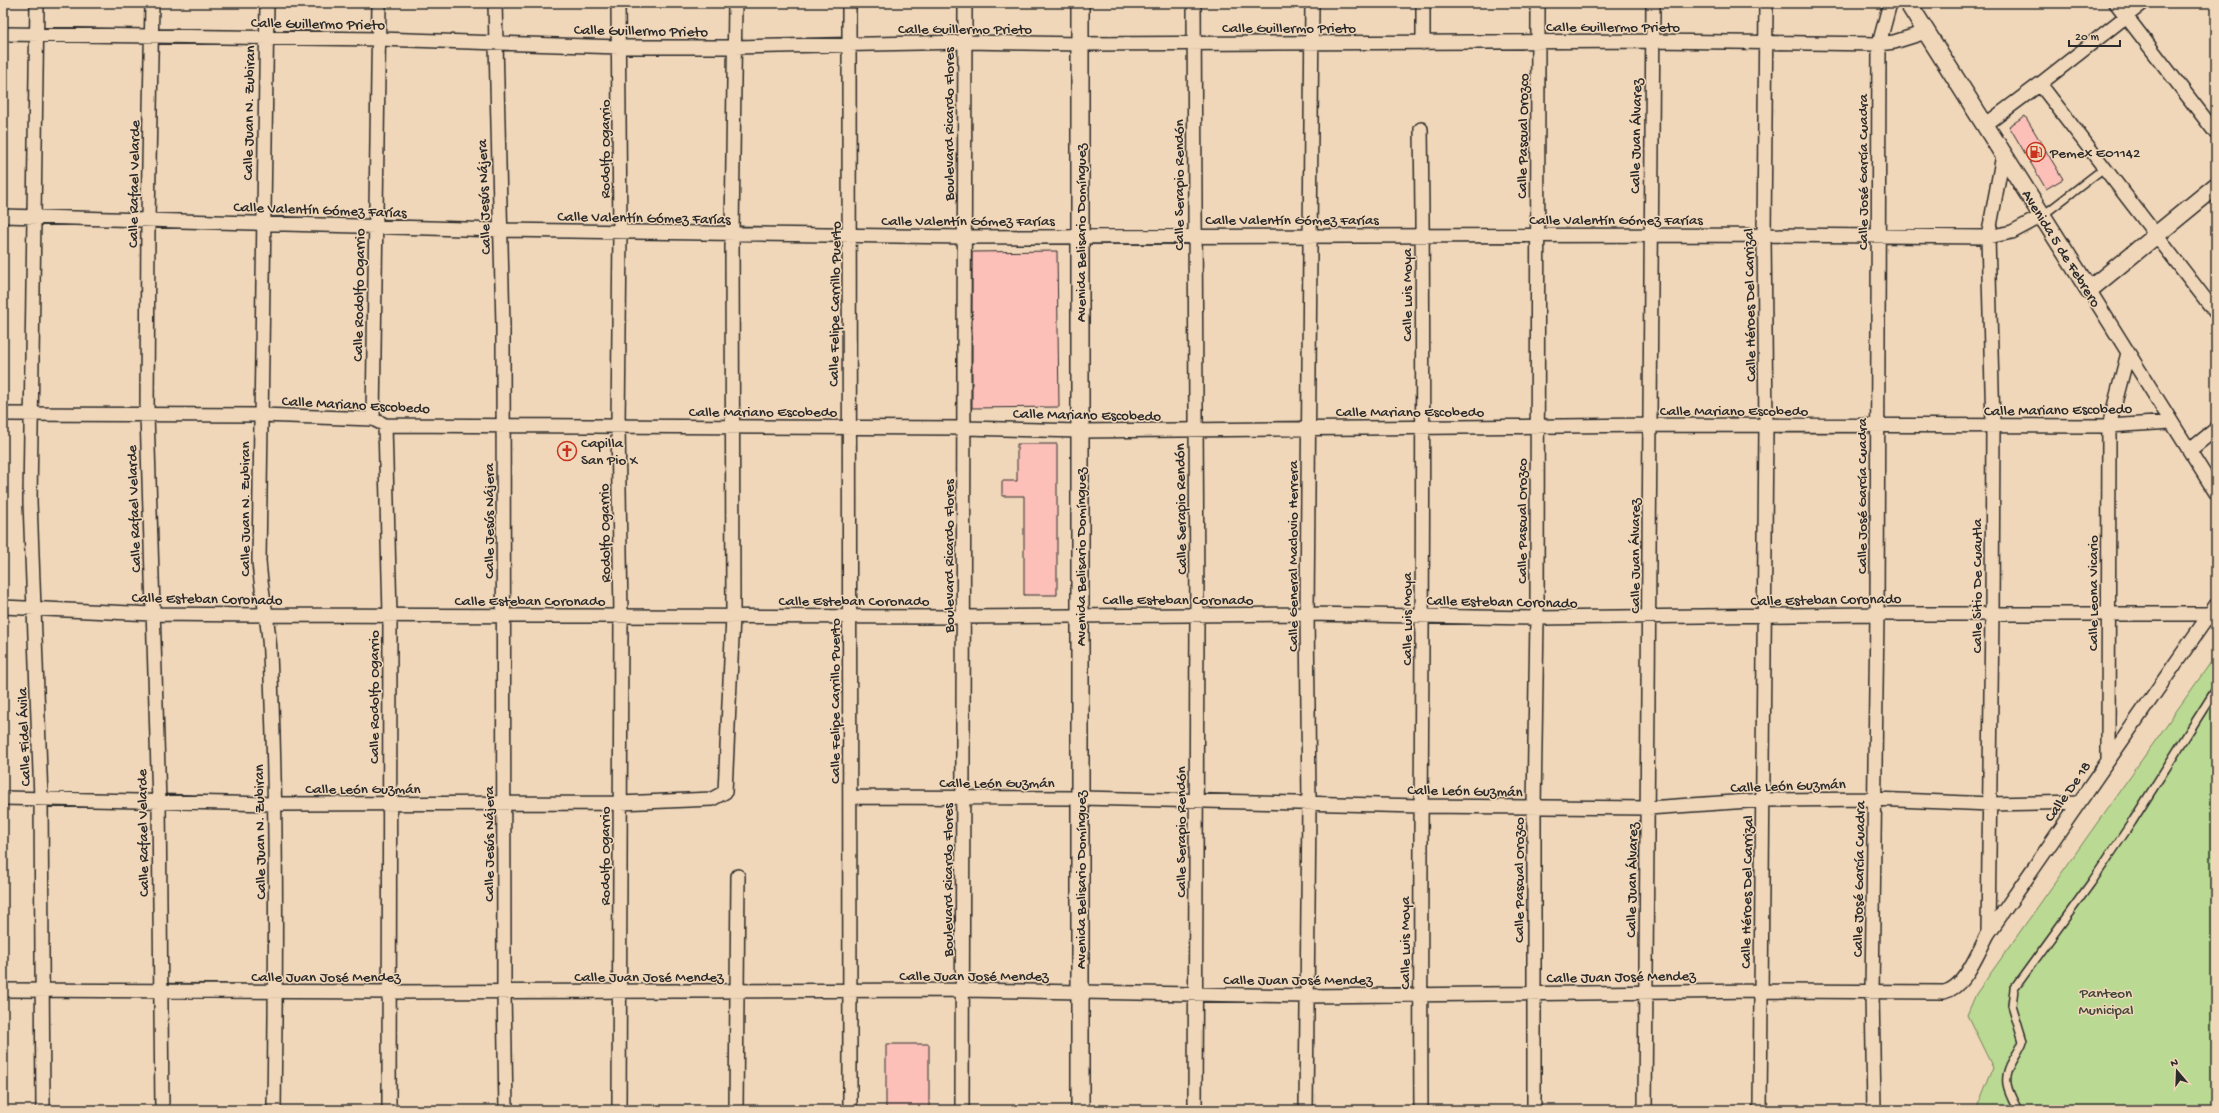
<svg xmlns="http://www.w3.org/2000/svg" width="2219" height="1113" font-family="'Gochi Hand',sans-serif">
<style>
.green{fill:#bad992;stroke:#72825e}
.building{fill:#fcc0b9;stroke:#2b2b2b}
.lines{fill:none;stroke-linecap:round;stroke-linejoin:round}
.service-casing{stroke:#2b2b2b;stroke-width:10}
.minor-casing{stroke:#2b2b2b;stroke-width:16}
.tertiary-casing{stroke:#2b2b2b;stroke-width:20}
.service{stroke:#f1d7b9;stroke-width:7}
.minor{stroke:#f1d7b9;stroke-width:13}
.tertiary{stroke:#f1d7b9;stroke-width:17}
.labels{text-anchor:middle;stroke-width:3;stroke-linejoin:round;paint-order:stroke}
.street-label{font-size:15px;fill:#2b2b2b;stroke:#f1d7b9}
.poi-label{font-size:15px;fill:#2b2b2b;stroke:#f1d7b9;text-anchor:start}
.park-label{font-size:15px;fill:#40453a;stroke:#f1d7b9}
</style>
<rect width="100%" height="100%" fill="#f1d7b9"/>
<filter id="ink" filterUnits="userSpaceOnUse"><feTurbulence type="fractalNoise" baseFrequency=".025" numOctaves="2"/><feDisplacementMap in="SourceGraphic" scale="8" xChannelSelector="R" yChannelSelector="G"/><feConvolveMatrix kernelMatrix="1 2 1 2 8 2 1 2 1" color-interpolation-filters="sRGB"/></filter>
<g filter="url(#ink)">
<!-- green -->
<path class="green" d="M2216,655V1110H1976L1993,1068L1967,1015L1976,994Z"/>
<!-- building -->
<path class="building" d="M2025,116L2063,179L2046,189L2009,126Z
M1057,251L1059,407L972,408V252Z
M1017,444H1057V595H1024V496H1002V481H1017Z
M886,1044H929V1110H886Z"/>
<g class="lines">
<!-- service casing -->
<g class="service-casing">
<path id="service" d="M2042,216L2104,168
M2018,1110C2008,1091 2001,1080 2013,1060C2016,1054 2021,1048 2023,1041L2012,1005L2014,989L2091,883L2132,822L2216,689"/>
</g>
<!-- minor casing -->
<g class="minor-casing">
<path id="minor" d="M37,3L30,501L41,799L43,1110
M152,3L148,219L147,414L159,803L162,1110
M267,3L259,561C261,592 269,622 270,654C277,806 276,958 274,1110
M495,3L503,326L504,992L506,1110
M618,3L620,233L618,426L621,616L619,1110
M849,3L850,1110
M1194,3L1197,615L1195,1110
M2116,3L2216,133
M3,34L379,39L619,47H735L965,42L1080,44L1652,41L1879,44L1894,42L1926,32
M1423,43V3
M2040,84L2216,313
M1985,125L2040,84L2143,3
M3,216L500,230L964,237L1764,235L1988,237L2012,232L2042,216
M2089,290L2216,493
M3,414L261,415L373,419L385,425L965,428L1079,431L1650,425L2109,426L2171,422
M373,419L379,3
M385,425L390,615L389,1110
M2190,450L2216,429
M3,607L152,614L267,615L964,617L1307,614L1537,618L1877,614H2209
M2108,761L2109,426L2128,353
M850,797L1081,798L1420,806L1648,808L1763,800L1875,799L1990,804L2078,802
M3,798L275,804L620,803L712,799L725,792L733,616L732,234L735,3
M1988,934L1992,614L1993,426L1988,237L2003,155
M3,990L389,992L963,990L1307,996L1760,991L1944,992C1965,988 1978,952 1988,934L2216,605
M736,1110L738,876
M962,1110L965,3
M1306,1110L1309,803L1307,614L1312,3
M1421,1110C1419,783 1426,456 1421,129
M1534,1110V807L1537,618L1538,3
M1645,1110L1653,3
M1760,1110L1766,425L1764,235L1766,3
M1874,1110L1872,992L1877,614L1879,44L1890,3"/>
</g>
<!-- tertiary casing -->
<g class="tertiary-casing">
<path id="tertiary" d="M1080,3V1110
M1908,3L2089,290L2216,186"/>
</g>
<!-- service -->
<use href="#service" class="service"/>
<!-- minor -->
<use href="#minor" class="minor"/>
<!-- tertiary -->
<use href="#tertiary" class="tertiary"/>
</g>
</g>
<!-- icons -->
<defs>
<g id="fuel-ring" transform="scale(1)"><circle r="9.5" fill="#f1d7b9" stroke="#c8321e" stroke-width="1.5"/><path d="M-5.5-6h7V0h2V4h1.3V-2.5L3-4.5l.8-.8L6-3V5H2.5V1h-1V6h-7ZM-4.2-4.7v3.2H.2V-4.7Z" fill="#c8321e"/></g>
<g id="church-ring" transform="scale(1)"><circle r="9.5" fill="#f1d7b9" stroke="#c8321e" stroke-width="1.5"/><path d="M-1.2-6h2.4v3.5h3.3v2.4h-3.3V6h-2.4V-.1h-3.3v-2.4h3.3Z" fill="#c8321e"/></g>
</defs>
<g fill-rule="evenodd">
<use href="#fuel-ring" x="2036" y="152"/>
<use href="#church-ring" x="567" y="451"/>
</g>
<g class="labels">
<!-- street labels -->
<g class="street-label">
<text transform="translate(318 23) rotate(1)" y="5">Calle Guillermo Prieto</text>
<text x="1613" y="31">Calle Guillermo Prieto</text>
<text x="1289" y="32">Calle Guillermo Prieto</text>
<text x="965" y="33">Calle Guillermo Prieto</text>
<text transform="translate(641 30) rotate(1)" y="5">Calle Guillermo Prieto</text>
<text transform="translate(248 113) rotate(-89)" y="5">Calle Juan N. Zubiran</text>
<text transform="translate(948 124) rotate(-90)" y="5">Boulevard Ricardo Flores</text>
<text transform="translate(1522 136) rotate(-89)" y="5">Calle Pascual Orozco</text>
<text transform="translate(1635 136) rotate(-89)" y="5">Calle Juan Álvarez</text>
<text transform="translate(604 149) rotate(-90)" y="5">Rodolfo Ogarrio</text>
<text transform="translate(1862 172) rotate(-90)" y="5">Calle José García Cuadra</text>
<text transform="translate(133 184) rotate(-89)" y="5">Calle Rafael Velarde</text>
<text transform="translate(1178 185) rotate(-90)" y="5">Calle Serapio Rendón</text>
<text transform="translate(483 197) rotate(-92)" y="5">Calle Jesús Nájera</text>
<text transform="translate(320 209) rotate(2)" y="5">Calle Valentín Gómez Farías</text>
<text transform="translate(644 217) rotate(1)" y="5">Calle Valentín Gómez Farías</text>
<text x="1292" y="224">Calle Valentín Gómez Farías</text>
<text x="1616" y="224">Calle Valentín Gómez Farías</text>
<text x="968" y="225">Calle Valentín Gómez Farías</text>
<text transform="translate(1080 233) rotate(-90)" y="5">Avenida Belisario Domínguez</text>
<text transform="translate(2062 248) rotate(58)" y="5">Avenida 5 de Febrero</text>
<text transform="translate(358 295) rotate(-89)" y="5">Calle Rodolfo Ogarrio</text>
<text transform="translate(1406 295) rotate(-90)" y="5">Calle Luis Moya</text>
<text transform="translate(834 304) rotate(-89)" y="5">Calle Felipe Carrillo Puerto</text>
<text transform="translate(1749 305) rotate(-91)" y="5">Calle Héroes Del Carrizal</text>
<text transform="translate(356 404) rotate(3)" y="5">Calle Mariano Escobedo</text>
<text transform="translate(2058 409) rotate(-1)" y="5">Calle Mariano Escobedo</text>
<text x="1734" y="415">Calle Mariano Escobedo</text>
<text x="763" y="416">Calle Mariano Escobedo</text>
<text x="1410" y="416">Calle Mariano Escobedo</text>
<text transform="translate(1087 414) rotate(1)" y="5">Calle Mariano Escobedo</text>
<text transform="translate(1861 496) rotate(-90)" y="5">Calle José García Cuadra</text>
<text transform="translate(133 509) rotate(-92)" y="5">Calle Rafael Velarde</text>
<text transform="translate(244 509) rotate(-90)" y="5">Calle Juan N. Zubiran</text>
<text transform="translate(1180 509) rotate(-91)" y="5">Calle Serapio Rendón</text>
<text transform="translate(488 521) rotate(-90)" y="5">Calle Jesús Nájera</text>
<text transform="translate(1521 521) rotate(-90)" y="5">Calle Pascual Orozco</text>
<text transform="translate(604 533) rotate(-91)" y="5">Rodolfo Ogarrio</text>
<text transform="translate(948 556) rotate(-90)" y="5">Boulevard Ricardo Flores</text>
<text transform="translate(1292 556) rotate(-90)" y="5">Calle General Maclovio Herrera</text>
<text transform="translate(1634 556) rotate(-90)" y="5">Calle Juan Álvarez</text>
<text transform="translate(1080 557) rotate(-90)" y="5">Avenida Belisario Domínguez</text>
<text transform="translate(1976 586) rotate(-90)" y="5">Calle Sitio De Cuautla</text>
<text transform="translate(2092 593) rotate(-90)" y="5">Calle Leona Vicario</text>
<text transform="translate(207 598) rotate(1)" y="5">Calle Esteban Coronado</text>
<text x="1178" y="604">Calle Esteban Coronado</text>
<text transform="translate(1826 599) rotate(-1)" y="5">Calle Esteban Coronado</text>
<text x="530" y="605">Calle Esteban Coronado</text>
<text x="854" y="605">Calle Esteban Coronado</text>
<text transform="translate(1502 601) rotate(1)" y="5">Calle Esteban Coronado</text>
<text transform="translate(1406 619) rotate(-90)" y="5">Calle Luis Moya</text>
<text transform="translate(373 697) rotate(-90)" y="5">Calle Rodolfo Ogarrio</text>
<text transform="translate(834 701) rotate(-90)" y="5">Calle Felipe Carrillo Puerto</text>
<text transform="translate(23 737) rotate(-92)" y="5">Calle Fidel Ávila</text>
<text x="997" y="787">Calle León Guzmán</text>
<text transform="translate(1788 785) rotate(-2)" y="5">Calle León Guzmán</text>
<text x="363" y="793">Calle León Guzmán</text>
<text transform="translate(1465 790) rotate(1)" y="5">Calle León Guzmán</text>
<text transform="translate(2067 791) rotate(-55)" y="5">Calle De 18</text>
<text transform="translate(259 832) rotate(-91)" y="5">Calle Juan N. Zubiran</text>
<text transform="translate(1180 832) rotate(-90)" y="5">Calle Serapio Rendón</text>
<text transform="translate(142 833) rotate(-91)" y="5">Calle Rafael Velarde</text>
<text transform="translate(488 844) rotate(-90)" y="5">Calle Jesús Nájera</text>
<text transform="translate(604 856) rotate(-90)" y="5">Rodolfo Ogarrio</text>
<text transform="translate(1858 879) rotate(-89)" y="5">Calle José García Cuadra</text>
<text transform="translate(947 880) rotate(-90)" y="5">Boulevard Ricardo Flores</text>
<text transform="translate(1080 880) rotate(-90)" y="5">Avenida Belisario Domínguez</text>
<text transform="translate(1518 880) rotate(-90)" y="5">Calle Pascual Orozco</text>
<text transform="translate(1631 880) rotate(-89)" y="5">Calle Juan Álvarez</text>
<text transform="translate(1746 892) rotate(-89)" y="5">Calle Héroes Del Carrizal</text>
<text transform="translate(1404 943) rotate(-90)" y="5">Calle Luis Moya</text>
<text x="974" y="980">Calle Juan José Mendez</text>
<text x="326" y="981">Calle Juan José Mendez</text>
<text x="649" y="981">Calle Juan José Mendez</text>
<text transform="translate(1621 976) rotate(-1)" y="5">Calle Juan José Mendez</text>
<text x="1298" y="984">Calle Juan José Mendez</text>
</g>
<!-- poi labels -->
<g class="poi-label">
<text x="2050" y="157">Pemex E01142</text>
<text x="581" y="447">Capilla<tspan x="581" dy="17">San Pio X</tspan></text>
</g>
<!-- park labels -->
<g class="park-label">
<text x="2106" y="997">Panteon<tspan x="2106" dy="17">Municipal</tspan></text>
</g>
</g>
<!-- margin -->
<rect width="2219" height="1113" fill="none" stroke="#f1d7b9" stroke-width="16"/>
<rect x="8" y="8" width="2203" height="1097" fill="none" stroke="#2b2b2b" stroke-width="1.5" filter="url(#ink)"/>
<!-- north arrow -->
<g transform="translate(2177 1071) rotate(341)" stroke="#f1d7b9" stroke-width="3" paint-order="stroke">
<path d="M0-3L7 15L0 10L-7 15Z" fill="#2b2b2b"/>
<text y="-6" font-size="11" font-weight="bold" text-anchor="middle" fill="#2b2b2b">N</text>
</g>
<!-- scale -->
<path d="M2069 40v6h51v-6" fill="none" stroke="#2b2b2b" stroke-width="2"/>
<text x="2075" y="40" font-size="12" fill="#2b2b2b" stroke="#f1d7b9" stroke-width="3" paint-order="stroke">20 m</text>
</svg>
